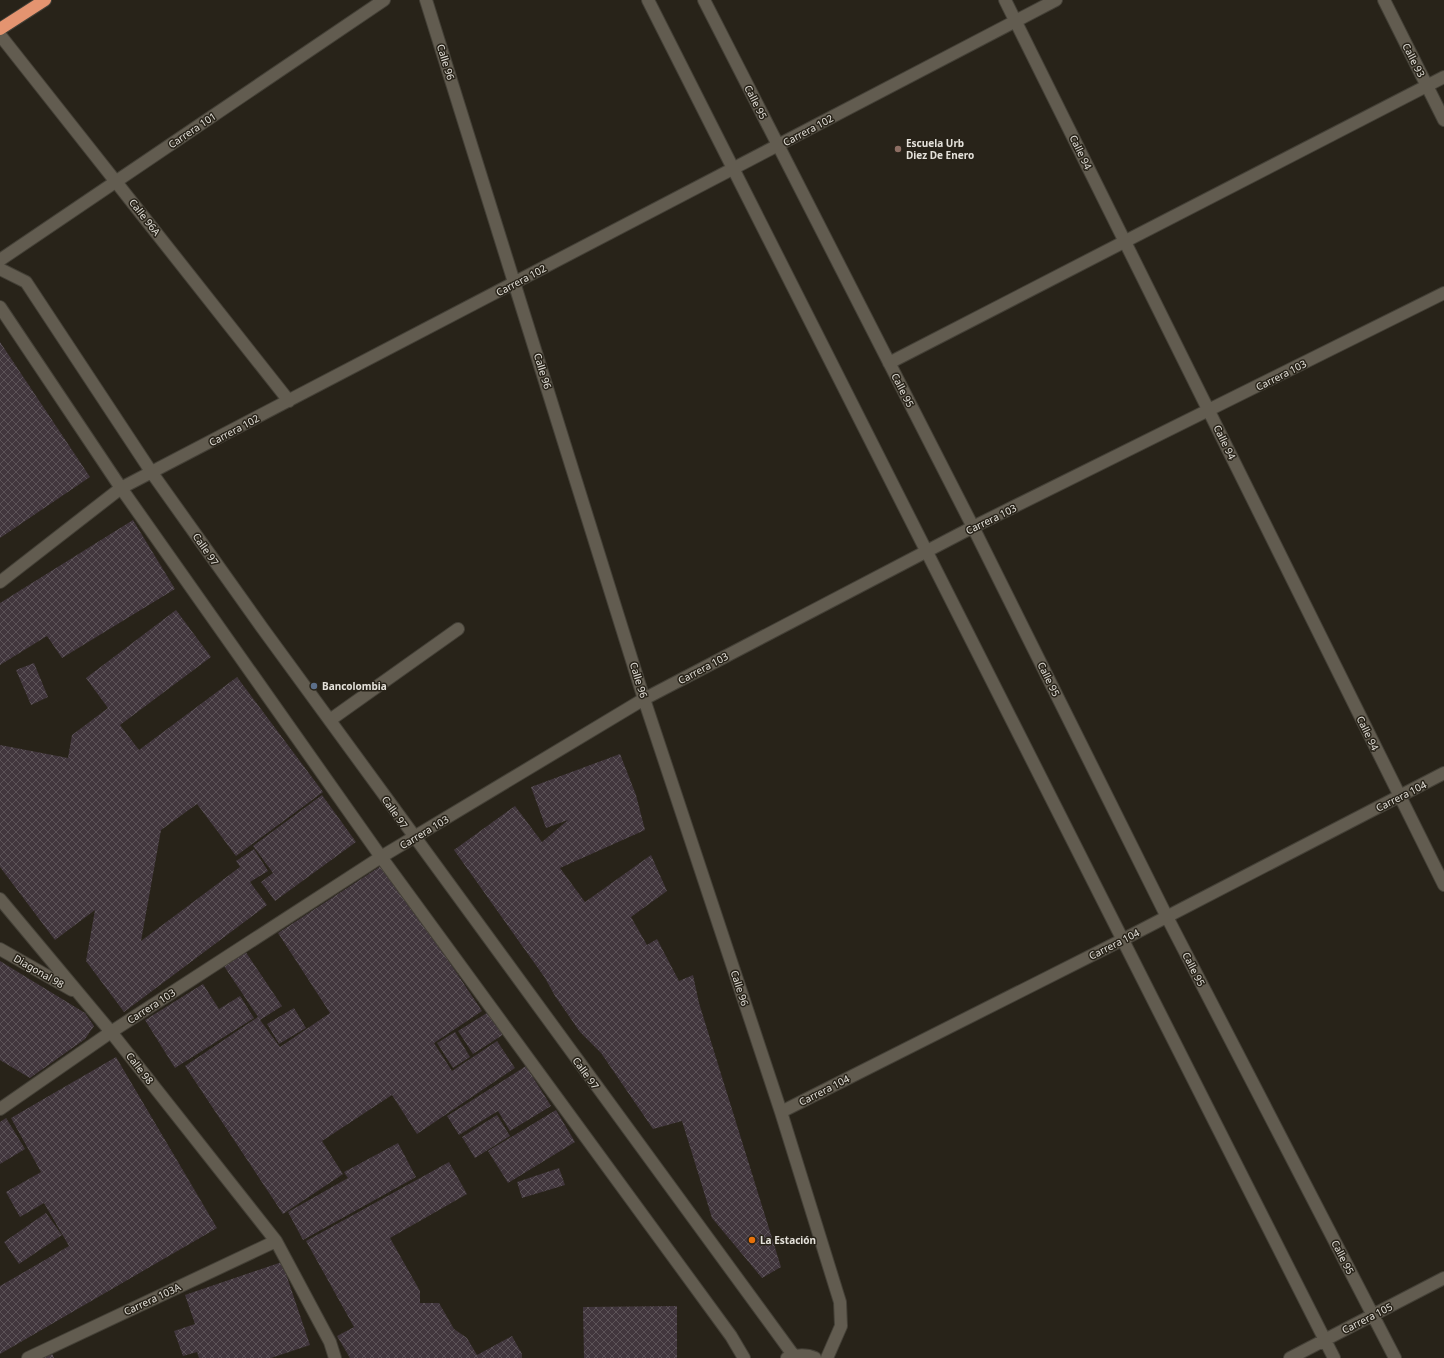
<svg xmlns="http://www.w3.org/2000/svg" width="1444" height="1358" font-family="'Noto Sans',sans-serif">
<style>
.building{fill:url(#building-cross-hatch)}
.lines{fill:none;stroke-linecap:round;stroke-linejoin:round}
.street-casing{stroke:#444037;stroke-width:14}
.highway-casing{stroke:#444037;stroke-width:14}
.street{stroke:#625c50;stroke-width:12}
.highway{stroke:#e49470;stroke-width:12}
.education-dot{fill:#8d6e63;stroke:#282319;stroke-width:1.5}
.service-dot{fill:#5c6f8a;stroke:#282319;stroke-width:1.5}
.food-dot{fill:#e8710a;stroke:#282319;stroke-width:1.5}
.labels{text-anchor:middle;stroke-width:3;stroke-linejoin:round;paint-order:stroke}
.street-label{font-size:10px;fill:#e4e1da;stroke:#282319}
.poi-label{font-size:10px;font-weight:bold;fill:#e4e1da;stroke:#282319;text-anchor:start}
</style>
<defs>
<pattern id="building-cross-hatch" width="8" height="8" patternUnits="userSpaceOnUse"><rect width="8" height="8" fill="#41363d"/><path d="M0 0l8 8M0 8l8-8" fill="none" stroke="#5c5358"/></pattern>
</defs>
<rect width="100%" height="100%" fill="#282319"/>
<!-- building -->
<path class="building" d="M0,342L90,477L0,538Z
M133,520L175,589L62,658L47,636L0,665V603Z
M176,610L211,657L120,725L139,750L237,677L323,792L236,856L197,804L161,830L141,941L240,867L246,875L236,861L254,849L268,871L250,882L267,905L124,1012L86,961L95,910L55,940L0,867V745L68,758L72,735L108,708L86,678Z
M34,663L48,697L31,705L16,670Z
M620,754L636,795L645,830L560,868L585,902L651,855L667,891L631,917L647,945L657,939L679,981L693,975L699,1003L781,1267L762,1278L712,1218L682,1121L653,1129L601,1053L580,1032L555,996L545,978L454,850L515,806L542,842L568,820L546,828L531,787Z
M322,795L356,842L275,901L261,882L273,873L253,846Z
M384,864L482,1011L434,1043L452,1071L497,1041L515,1068L417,1134L392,1095L322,1141L343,1174L283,1214L185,1066L258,1017L222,963L243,948L282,1006L260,1020L280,1047L330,1013L278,933Z
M0,961L85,1013L94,1026L85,1039L30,1078L0,1060Z
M203,984L219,1009L240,996L254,1018L175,1068L145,1020Z
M294,1008L306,1028L279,1044L267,1024Z
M490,1011L504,1034L473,1054L458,1031Z
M455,1032L470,1057L453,1068L437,1043Z
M116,1057L217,1228L0,1354V1286L69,1246L44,1203L20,1217L6,1192L41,1172L11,1118Z
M526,1066L551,1106L510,1131L498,1111L459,1135L447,1116Z
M556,1110L575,1142L508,1183L488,1151Z
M497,1115L510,1136L475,1158L462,1137Z
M6,1118L25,1149L0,1164V1122Z
M398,1143L416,1177L303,1240L288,1212L348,1178L344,1172Z
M449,1162L467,1194L390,1238L420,1291V1303H439L454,1329L467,1338L477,1355L512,1336L522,1354V1358H350L337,1336L354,1327L306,1241Z
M559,1168L565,1185L522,1198L517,1182Z
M46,1213L62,1235L19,1264L4,1242Z
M282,1262L310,1345L271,1358H199L197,1352L183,1356L174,1331L195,1324L185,1295Z
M677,1306V1358H584L583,1307Z
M52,1353L54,1358H43Z"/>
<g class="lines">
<!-- street casing -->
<g class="street-casing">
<path id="street" d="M426,0L644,699L781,1112L840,1302L841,1326L827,1358
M648,0L1334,1358
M704,0L973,527L1167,917L1395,1358
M1005,0L1444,885
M1384,0L1444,120
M0,35L289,401
M0,260L384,0
M0,269L26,282L152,473L263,629L794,1356
M0,307L121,488L381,857L731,1336L744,1358
M889,363L1444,77
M0,582L121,488L1056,0
M330,720L458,629
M0,899L111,1032L276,1241L330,1342L335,1358
M0,949L72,990
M0,1109L111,1032L381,857L644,699L973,527L1444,293
M781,1112L1122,940L1444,773
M28,1358L276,1241
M787,1358C796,1355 806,1354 815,1358
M1290,1358L1444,1278"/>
</g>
<!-- highway casing -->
<g class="highway-casing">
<path id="highway" d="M0,29L45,0"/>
</g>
<!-- street -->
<use href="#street" class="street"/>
<!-- highway -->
<use href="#highway" class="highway"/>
</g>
<!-- markers -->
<circle class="education-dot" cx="898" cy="149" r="4"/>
<circle class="service-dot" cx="314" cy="686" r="4"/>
<circle class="food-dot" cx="752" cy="1240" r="4"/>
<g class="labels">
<!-- street labels -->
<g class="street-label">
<text transform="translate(1414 60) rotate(63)" y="4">Calle 93</text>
<text transform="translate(446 62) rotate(73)" y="4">Calle 96</text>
<text transform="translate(756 102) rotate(63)" y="4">Calle 95</text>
<text transform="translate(192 130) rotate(-34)" y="4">Carrera 101</text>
<text transform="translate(808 130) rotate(-28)" y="4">Carrera 102</text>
<text transform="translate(1081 152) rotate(64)" y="4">Calle 94</text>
<text transform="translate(145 217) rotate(52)" y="4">Calle 96A</text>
<text transform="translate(521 280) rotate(-28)" y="4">Carrera 102</text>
<text transform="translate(543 371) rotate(73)" y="4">Calle 96</text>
<text transform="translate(1281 375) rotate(-27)" y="4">Carrera 103</text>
<text transform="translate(903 390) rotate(63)" y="4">Calle 95</text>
<text transform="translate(234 430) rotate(-28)" y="4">Carrera 102</text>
<text transform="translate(1225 442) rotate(64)" y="4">Calle 94</text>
<text transform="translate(991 519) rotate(-26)" y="4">Carrera 103</text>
<text transform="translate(206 549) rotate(55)" y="4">Calle 97</text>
<text transform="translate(703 668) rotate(-28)" y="4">Carrera 103</text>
<text transform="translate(1049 679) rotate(64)" y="4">Calle 95</text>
<text transform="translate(639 680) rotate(73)" y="4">Calle 96</text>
<text transform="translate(1368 733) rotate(64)" y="4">Calle 94</text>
<text transform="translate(1401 796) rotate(-27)" y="4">Carrera 104</text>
<text transform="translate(395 812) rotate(55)" y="4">Calle 97</text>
<text transform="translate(424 832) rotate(-31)" y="4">Carrera 103</text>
<text transform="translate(1114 944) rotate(-27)" y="4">Carrera 104</text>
<text transform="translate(1194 969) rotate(63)" y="4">Calle 95</text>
<text transform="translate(39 971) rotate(30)" y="4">Diagonal 98</text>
<text transform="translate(740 988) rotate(72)" y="4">Calle 96</text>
<text transform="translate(151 1006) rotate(-33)" y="4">Carrera 103</text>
<text transform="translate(140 1068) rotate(52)" y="4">Calle 98</text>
<text transform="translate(586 1073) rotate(54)" y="4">Calle 97</text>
<text transform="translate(824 1090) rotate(-27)" y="4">Carrera 104</text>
<text transform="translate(1343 1257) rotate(63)" y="4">Calle 95</text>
<text transform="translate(152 1299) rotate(-25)" y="4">Carrera 103A</text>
<text transform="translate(1367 1318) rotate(-27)" y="4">Carrera 105</text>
</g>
<!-- poi labels -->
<g class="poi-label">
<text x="906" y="147">Escuela Urb<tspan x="906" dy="12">Diez De Enero</tspan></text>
<text x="322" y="690">Bancolombia</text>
<text x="760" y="1244">La Estación</text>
</g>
</g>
</svg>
